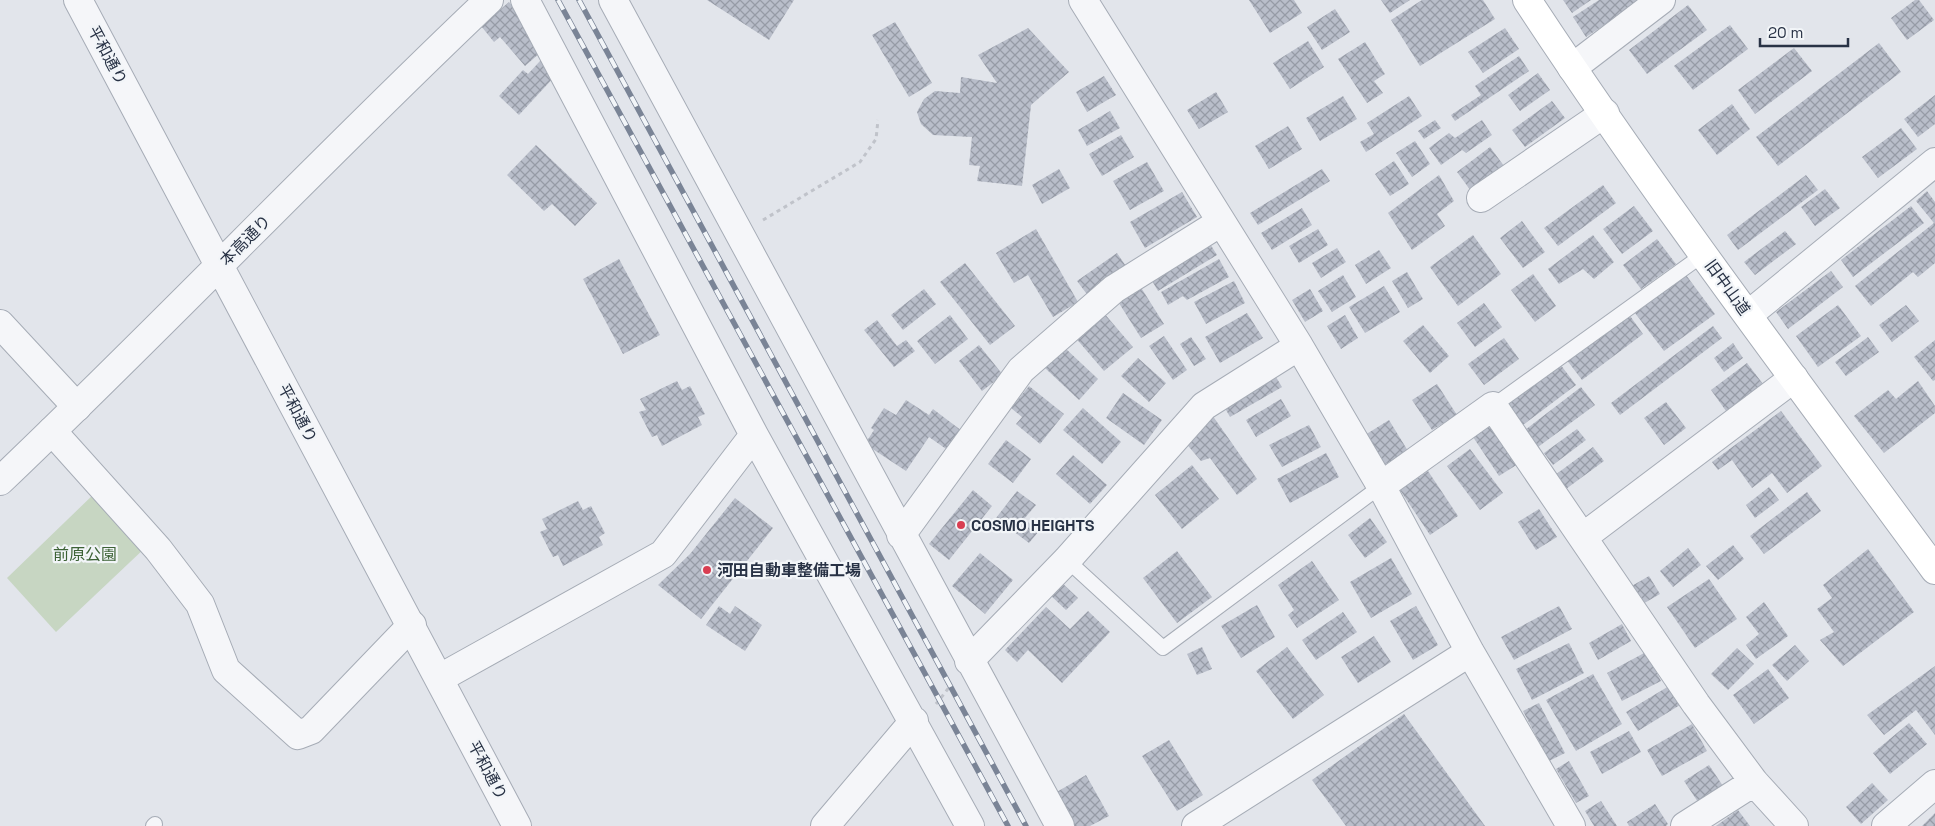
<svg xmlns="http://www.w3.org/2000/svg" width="1935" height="826" font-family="'Space Grotesk','Noto Sans JP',sans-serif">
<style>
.green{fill:#c7d6c2}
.building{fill:url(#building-cross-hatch)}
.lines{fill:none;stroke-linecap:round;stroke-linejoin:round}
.service-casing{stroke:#a6acb6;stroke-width:16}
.minor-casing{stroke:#a6acb6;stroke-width:30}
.tertiary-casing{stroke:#a6acb6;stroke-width:30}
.secondary-casing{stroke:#a6acb6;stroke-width:30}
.path{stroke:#c0c3ca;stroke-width:3;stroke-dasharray:4 4;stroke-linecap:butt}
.service{stroke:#f5f6f9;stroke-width:14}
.minor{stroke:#f5f6f9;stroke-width:28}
.tertiary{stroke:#f5f6f9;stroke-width:28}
.secondary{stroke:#fff;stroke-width:28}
.rail-casing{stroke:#7a8496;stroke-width:5.5}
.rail{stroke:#f2f5f8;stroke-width:4;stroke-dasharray:11;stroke-linecap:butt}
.poi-dot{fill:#d93e52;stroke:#f2f5f8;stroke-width:2}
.labels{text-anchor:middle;stroke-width:4.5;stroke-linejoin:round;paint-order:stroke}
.street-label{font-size:16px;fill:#283245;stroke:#f2f5f8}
.poi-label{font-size:16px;font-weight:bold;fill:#283245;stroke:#f2f5f8;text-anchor:start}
.park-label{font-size:16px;fill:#3c6235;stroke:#f2f5f8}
</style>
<defs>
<pattern id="building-cross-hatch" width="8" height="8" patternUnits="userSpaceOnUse" patternTransform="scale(1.25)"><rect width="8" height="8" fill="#b9beca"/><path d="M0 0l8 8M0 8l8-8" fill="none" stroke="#969ba6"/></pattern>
</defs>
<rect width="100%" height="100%" fill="#e2e5eb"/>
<!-- green -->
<path class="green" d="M96,492L147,546L56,632L7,578Z"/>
<!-- building -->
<path class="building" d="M707,0H794L769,40Z
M1249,0H1294L1302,13L1270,33Z
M1381,0H1410L1390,13Z
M1422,0H1483L1495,19L1420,66L1391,20Z
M1563,0H1591L1572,13Z
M1599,0H1642L1586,37L1573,17Z
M1915,0H1919L1934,20L1907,40L1891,18Z
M509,2L548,46L525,66L500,37L494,42L481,26Z
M1688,5L1707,30L1647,74L1629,50Z
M1335,9L1350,32L1322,50L1307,27Z
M895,22L932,83L909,97L872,35Z
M1730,25L1748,49L1693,90L1674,66Z
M1028,28L1069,72L1031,105L1022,186L977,181L980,166L969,165L972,137L933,135L921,124L917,112L924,99L935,91L960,93L961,77L997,83L978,55Z
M1505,28L1519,49L1483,73L1468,52Z
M1308,41L1324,67L1290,89L1273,63Z
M1365,42L1385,74L1374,81L1383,93L1367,103L1338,59Z
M1879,43L1901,72L1778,166L1756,137Z
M1794,48L1812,71L1755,114L1738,90Z
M1519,56L1529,71L1455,121L1451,115L1481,95L1475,86Z
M542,59L557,74L519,115L499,96L523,70L528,74Z
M1538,73L1550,90L1520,111L1508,95Z
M1104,76L1116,95L1087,112L1076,92Z
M1216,92L1228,112L1199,129L1187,110Z
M1935,95V124L1918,137L1904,119Z
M1343,96L1357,119L1320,141L1306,118Z
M1409,96L1422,116L1366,152L1360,142L1374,134L1367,123Z
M1552,101L1565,118L1525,147L1512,130Z
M1732,104L1750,129L1717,155L1698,130Z
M1110,111L1120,128L1087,146L1078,130Z
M1435,120L1441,128L1424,139L1418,131Z
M1482,120L1492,135L1466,153L1462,150L1441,165L1429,148L1449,133L1455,138Z
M1288,126L1302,149L1269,169L1255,146Z
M1901,128L1917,149L1878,178L1862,157Z
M1121,135L1134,157L1102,176L1089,154Z
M1415,141L1430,164L1412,177L1396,153Z
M536,145L597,203L575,226L552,204L544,211L507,175Z
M1490,147L1504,166L1471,191L1457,172Z
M1394,161L1409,184L1390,196L1375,174Z
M1147,162L1164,191L1130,210L1113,181Z
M1059,169L1070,188L1042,204L1032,185Z
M1322,169L1330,181L1258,225L1250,213Z
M1439,175L1454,201L1437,214L1445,226L1412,250L1388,213Z
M1806,175L1818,190L1738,250L1727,235Z
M1603,185L1616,203L1558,246L1544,228Z
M1825,189L1840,208L1815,226L1801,207Z
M1927,191L1935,202V263L1918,277L1913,272L1871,306L1855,286L1934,223L1916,201Z
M1182,192L1197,217L1145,248L1130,222Z
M1634,206L1653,231L1622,254L1603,229Z
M1911,206L1924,223L1853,277L1841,260Z
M1302,208L1312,225L1272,250L1261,233Z
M1522,221L1545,252L1523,268L1500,238Z
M1036,229L1078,302L1053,317L1028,275L1014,283L996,253Z
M1318,229L1328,245L1299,263L1289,246Z
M1785,231L1796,244L1755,275L1744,262Z
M1473,235L1501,274L1458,306L1430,267Z
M1593,235L1614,262L1594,279L1583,269L1559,284L1548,269Z
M1207,239L1217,255L1158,291L1148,274Z
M1657,239L1676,264L1641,289L1623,265Z
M1337,248L1346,262L1321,278L1312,263Z
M1379,250L1391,268L1366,284L1355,265Z
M1117,253L1128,269L1089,297L1077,281Z
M619,259L660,335L623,354L583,279Z
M1219,259L1229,277L1187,300L1183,296L1168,305L1161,292Z
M965,263L1015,326L990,345L940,282Z
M1831,271L1843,287L1788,329L1776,312Z
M1407,272L1423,299L1408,308L1392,281Z
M1533,274L1556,306L1535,322L1511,290Z
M1343,275L1356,297L1332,312L1318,291Z
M1686,275L1715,314L1664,351L1635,313Z
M1234,281L1245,303L1206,324L1194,302Z
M1140,286L1164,324L1141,338L1117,300Z
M1384,286L1400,312L1365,333L1349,307Z
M924,289L936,304L903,330L891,315Z
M1310,289L1323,311L1305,322L1292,300Z
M1484,303L1502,327L1475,347L1457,323Z
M1838,305L1861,336L1818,367L1796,336Z
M1906,305L1919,321L1892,342L1879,325Z
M1103,312L1133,347L1104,371L1074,336Z
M1247,313L1263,338L1220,363L1205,337Z
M1628,313L1643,334L1582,380L1566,359Z
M950,315L968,339L935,364L917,341Z
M1345,315L1358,338L1341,349L1327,326Z
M877,320L897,346L906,340L915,351L894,367L864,330Z
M1423,325L1449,356L1430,373L1403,341Z
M1713,326L1722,338L1620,415L1611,403Z
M1164,336L1187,370L1173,380L1149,346Z
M1191,337L1206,359L1194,366L1180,344Z
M1868,337L1879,352L1846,376L1835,362Z
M1504,338L1519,359L1484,385L1468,364Z
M1935,340V380L1933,381L1914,357Z
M1733,343L1743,358L1724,372L1714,358Z
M979,345L1003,375L982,391L959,361Z
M1065,348L1098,379L1079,400L1045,368Z
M1138,358L1166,383L1149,402L1121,376Z
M1747,363L1763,384L1726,411L1711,390Z
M1560,364L1576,385L1523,425L1507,404Z
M1273,372L1282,387L1230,417L1221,401Z
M677,381L682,390L690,386L705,414L698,417L702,425L662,446L657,435L652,437L639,412L646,410L640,399Z
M1918,381L1935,406V413L1884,453L1854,416L1888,390L1896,399Z
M1437,384L1457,415L1432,430L1412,400Z
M1029,386L1064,414L1040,444L1016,424L1022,417L1011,408Z
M1581,387L1595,405L1538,447L1525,430Z
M1123,393L1162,420L1144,445L1106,418Z
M1281,399L1291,416L1256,437L1246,420Z
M906,400L929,415L933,409L962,431L949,451L929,437L906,471L865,444L874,430L871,428L884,408L896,415Z
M1666,402L1686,428L1664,445L1644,418Z
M1083,408L1121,442L1102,464L1063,430Z
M1781,411L1822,466L1787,493L1772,473L1752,488L1732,460L1718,470L1712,462Z
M1210,412L1257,479L1237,495L1210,458L1201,461L1184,441Z
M1389,420L1408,451L1384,465L1365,435Z
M1490,422L1518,464L1499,476L1471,434Z
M1309,425L1321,447L1282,467L1269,445Z
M1577,429L1586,440L1553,465L1544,453Z
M1006,440L1031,459L1013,483L988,464Z
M1593,447L1604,461L1566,489L1555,475Z
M1470,449L1503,493L1480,510L1447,466Z
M1326,453L1339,477L1290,503L1277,479Z
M1073,455L1107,485L1090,504L1056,474Z
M1192,465L1219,499L1182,529L1155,495Z
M1428,471L1458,516L1430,535L1400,490Z
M1769,487L1779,500L1755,518L1746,505Z
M973,490L992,506L949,560L929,544Z
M1017,491L1036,505L1024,519L1039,531L1029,543L996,518Z
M1807,492L1821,511L1764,554L1750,536Z
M735,498L773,528L701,619L658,585L690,554Z
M578,501L583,510L591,506L605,533L599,537L603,545L563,566L558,555L553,557L540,532L547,529L542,519Z
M1539,509L1557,537L1536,550L1518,522Z
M1370,518L1387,542L1365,558L1348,535Z
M1733,545L1744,559L1718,580L1706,566Z
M1688,548L1701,565L1673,587L1660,571Z
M1868,549L1914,612L1843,666L1820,640L1834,632L1817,609L1832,598L1823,585Z
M1177,551L1212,597L1177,623L1143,578Z
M980,553L1013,580L985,614L952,586Z
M1391,558L1412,594L1371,618L1350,582Z
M1312,561L1339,600L1297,628L1288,615L1294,610L1278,585Z
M1649,576L1660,594L1641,605L1630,587Z
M1709,579L1737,619L1695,648L1667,607Z
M1060,581L1078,598L1066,610L1048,593Z
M1764,602L1788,636L1756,659L1746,645L1759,634L1746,617Z
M1257,605L1275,637L1241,658L1221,626Z
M719,606L730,614L735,606L762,625L745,651L706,625Z
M1416,606L1438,645L1413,660L1390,621Z
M1559,606L1572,629L1514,660L1501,637Z
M1046,607L1070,629L1088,611L1110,632L1062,683L1028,650L1017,662L1005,650Z
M1343,612L1357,632L1316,660L1302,640Z
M1622,624L1631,641L1598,660L1589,643Z
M1374,636L1391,662L1358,683L1341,657Z
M1569,643L1584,673L1532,700L1516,669Z
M1795,645L1809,661L1787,681L1772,665Z
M1202,647L1212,669L1197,675L1187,654Z
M1287,647L1324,695L1293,719L1256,671Z
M1737,648L1754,664L1728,690L1711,674Z
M1646,652L1661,681L1622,701L1607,673Z
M1935,666V735L1916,710L1884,735L1867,715Z
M1768,669L1789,698L1754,724L1733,695Z
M1593,674L1622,724L1576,751L1546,700Z
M1669,686L1680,705L1638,731L1626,712Z
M1539,703L1565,753L1549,761L1523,711Z
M1404,714L1485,826H1346L1312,780Z
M1909,723L1927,744L1890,774L1873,753Z
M1692,724L1707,751L1662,776L1647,750Z
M1629,731L1641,752L1602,774L1590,752Z
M1169,740L1203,795L1177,811L1142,756Z
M1569,761L1589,796L1576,803L1556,769Z
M1709,765L1725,789L1700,805L1684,781Z
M1086,775L1109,816L1090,826H1073L1055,793Z
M1872,783L1888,800L1861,824L1846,807Z
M1601,801L1617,826H1594L1585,811Z
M1655,804L1668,824L1666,826H1629L1627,822Z
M1738,810L1750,826H1716Z
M1935,813V826H1922Z"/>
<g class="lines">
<!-- service casing -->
<g class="service-casing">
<path id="service" d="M1493,406L1704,254
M1067,560L1163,648L1381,486
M153,826L155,824"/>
</g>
<!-- minor casing -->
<g class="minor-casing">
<path id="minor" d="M525,0L754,435L970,826
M613,0L1060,826
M1083,0L1299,346L1381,486L1470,652L1571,826
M1572,68L1661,0
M1481,198L1605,113
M1748,315L1935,162
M0,324L77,407
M52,431L158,549L200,604L226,670L298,735L311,730L412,625
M1381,486L1493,406L1696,704L1754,782L1794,826
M901,535L1021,370L1114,289L1221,222
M1583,537L1794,378
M969,661L1067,560L1204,406L1299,346
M440,678L663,554L754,435
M825,826L914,721
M1196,826L1470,652
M1685,826L1754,782
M1886,826L1935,784"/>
</g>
<!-- tertiary casing -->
<g class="tertiary-casing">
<path id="tertiary" d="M78,0L517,826
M0,481C166,323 323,157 489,0"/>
</g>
<!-- secondary casing -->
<g class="secondary-casing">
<path id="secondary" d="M1527,0C1655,195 1797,382 1935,570"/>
</g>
<!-- path -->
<path class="path" d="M763,220L860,162L876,139L878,120
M936,704L951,685"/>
<!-- service -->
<use href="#service" class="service"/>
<!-- minor -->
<use href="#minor" class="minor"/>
<!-- tertiary -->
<use href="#tertiary" class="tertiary"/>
<!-- secondary -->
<use href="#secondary" class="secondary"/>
<!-- rail casing -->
<g class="rail-casing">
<path id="rail" d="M558,0L1008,826
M579,0L1026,826"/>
</g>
<!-- rail -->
<use href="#rail" class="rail"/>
</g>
<!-- markers -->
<g class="poi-dot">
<circle cx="961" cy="525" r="5"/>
<circle cx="707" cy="570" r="5"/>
</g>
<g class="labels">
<!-- street labels -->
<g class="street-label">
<text transform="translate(108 55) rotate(62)" y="6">平和通り</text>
<text transform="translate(245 240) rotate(-45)" y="6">本高通り</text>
<text transform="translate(1728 287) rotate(54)" y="6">旧中山道</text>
<text transform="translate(298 413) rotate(62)" y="6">平和通り</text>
<text transform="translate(488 770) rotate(62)" y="6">平和通り</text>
</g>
<!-- poi labels -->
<g class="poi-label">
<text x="971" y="531">COSMO HEIGHTS</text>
<text x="717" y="576">河田自動車整備工場</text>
</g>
<!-- park labels -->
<g class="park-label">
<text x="85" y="560">前原公園</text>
</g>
</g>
<!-- scale -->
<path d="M1760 38v8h88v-8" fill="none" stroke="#283245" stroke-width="2.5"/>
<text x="1768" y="38" font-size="15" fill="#283245" stroke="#f2f5f8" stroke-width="4" paint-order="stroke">20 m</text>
</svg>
